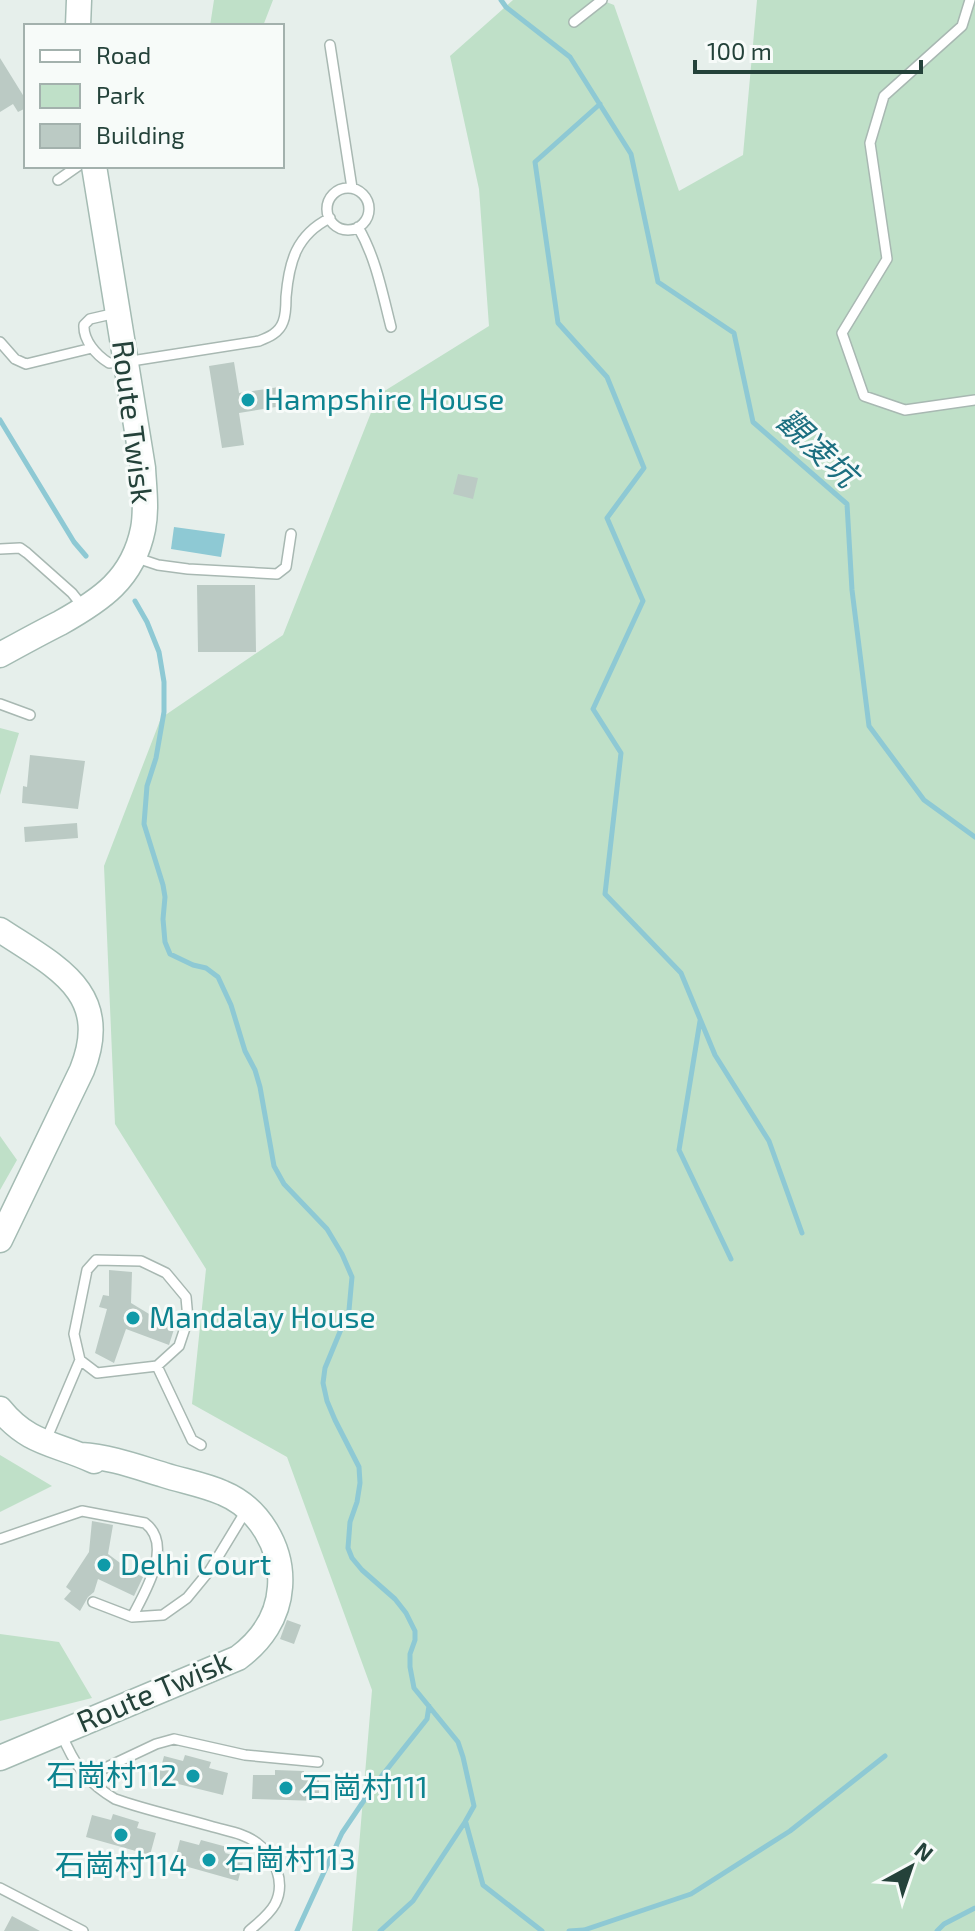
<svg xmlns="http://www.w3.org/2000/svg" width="975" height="1931" font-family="'Exo 2','Noto Sans TC',sans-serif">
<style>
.green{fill:#bfe0c8}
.water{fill:#8ec9d4}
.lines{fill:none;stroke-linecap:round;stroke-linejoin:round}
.stream{stroke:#8ec9d4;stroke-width:5}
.building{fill:#bbcac4}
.service-casing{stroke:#a8b8b2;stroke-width:12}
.secondary-casing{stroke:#a4bbb3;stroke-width:27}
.service{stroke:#fff;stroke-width:9}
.secondary{stroke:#fff;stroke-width:24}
.culture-dot{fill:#0f9aa8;stroke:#f7fbf9;stroke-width:3}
.labels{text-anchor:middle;stroke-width:6;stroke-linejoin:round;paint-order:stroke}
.culture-label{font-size:30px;fill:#0d838f;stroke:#f7fbf9;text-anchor:start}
.street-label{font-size:30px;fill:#24423a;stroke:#f7fbf9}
.water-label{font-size:32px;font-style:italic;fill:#1c6f80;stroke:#f7fbf9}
</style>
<rect width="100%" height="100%" fill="#e6efeb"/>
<!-- green -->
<path class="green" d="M214,0H273L263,26H210Z
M513,0H601L614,5L679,191L743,155L757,0H975V1931H352L372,1690L287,1457L192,1404L206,1269L115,1124L104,866L161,718L283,635L378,395L489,326L479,189L450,56Z
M0,728L19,733L0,795Z
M0,1136L17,1160L0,1190Z
M0,1455L52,1486L0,1512Z
M0,1634L59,1642L92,1698L0,1721Z"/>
<!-- water -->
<path class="water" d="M174,527L225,534L221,557L171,549Z"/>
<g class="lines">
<!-- stream -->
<path class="stream" d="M501,0L506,7L570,57L631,154L658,282L734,333L753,422L847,504L852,590L869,726L924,800L975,837
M600,104L535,162L558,323L607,377L644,468L607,518L643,601L593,709L621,753L605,894L681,973L715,1055L769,1141L802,1233
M0,420L74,542L86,556
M135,601L147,622L159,652L164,682V712L156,758L147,786L144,824L163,885L165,897L163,919L165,942L170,954L193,965L206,968L218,977L231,1005L245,1051L255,1070L260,1087L274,1166L284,1184L327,1229L342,1254L352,1277L349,1310L325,1368L323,1383L327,1401L335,1420L359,1467L360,1483L357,1502L350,1522L348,1548L352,1558L362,1570L395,1599L406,1613L415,1631V1640L410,1654V1667L414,1688L458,1742L463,1757L474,1806L465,1822L413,1901L380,1931
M700,1021L679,1150L731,1259
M466,1823L483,1885L542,1931
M297,1931L342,1833L373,1787L427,1719L429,1706
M569,1931L584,1930L691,1894L790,1831L885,1756
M937,1931L944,1924L975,1908"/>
</g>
<!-- building -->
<path class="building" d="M0,58L26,100V108L18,112L13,104L0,112Z
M234,362L239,393L279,387L282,406L239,413L244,445L222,448L209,366Z
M458,474L478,478L473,499L453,494Z
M197,585H255L256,652H198Z
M30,755L85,761L78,809L22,803L23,786L27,787Z
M77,823L78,838L25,842L24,827Z
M109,1270L132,1272L131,1303L159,1320L175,1326L169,1345L126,1329L114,1363L95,1353L107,1309L99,1307L103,1295L109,1296Z
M92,1521L113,1525L108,1554L131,1571L143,1577L134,1596L98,1579L94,1592L88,1597L80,1611L64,1599L71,1591L66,1587L89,1552Z
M287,1620L301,1625L294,1644L280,1639Z
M185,1755L211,1762L209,1768L228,1773L223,1795L158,1779L164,1756L183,1761Z
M275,1770L304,1771L303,1777L319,1778V1801L252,1799L253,1775H275Z
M113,1814L139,1822L137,1828L156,1833L150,1855L86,1837L92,1815L111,1820Z
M180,1840L199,1845L201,1840L227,1847L225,1853L244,1858L238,1881L174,1863Z
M12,1916L40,1931H4Z"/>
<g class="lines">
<!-- service casing -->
<g class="service-casing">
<path id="service" d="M970,0L962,26L884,96L870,143L887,259L842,333L864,396L905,410L975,400
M574,22L602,0
M330,45L352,188
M58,180L78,166
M327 209a21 21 0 1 1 42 0a21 21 0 1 1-42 0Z
M358,227C376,258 382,292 391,327
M116,313L90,319L84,325C83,340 96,355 109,363L125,362L259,341C269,337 279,333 283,322C286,315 286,305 286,297C289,262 296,235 330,218
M0,342L15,359L26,364L92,348
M0,549L20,548L27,553L72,593L84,608
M134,557L158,565L188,569L277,574L286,567L291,534
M0,704L30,715
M157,1366L192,1440L201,1445
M46,1440L80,1360L74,1334L87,1270L96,1260L141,1261L166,1273L186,1297L188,1319L179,1346L157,1366L97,1373L80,1360
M0,1539L82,1511L145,1523C174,1545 145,1592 132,1617
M93,1602L132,1617L163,1615L187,1598L210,1570L247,1509
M61,1733C74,1764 85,1781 115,1799C146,1810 179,1817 210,1826C226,1831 244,1833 257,1843C275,1856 286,1883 275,1904C269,1915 258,1923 249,1931
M86,1777L156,1744L174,1739L245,1755L318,1762
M0,1888L83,1931"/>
</g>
<!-- secondary casing -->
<g class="secondary-casing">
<path id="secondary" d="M78,26L79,0
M0,655C20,644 40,633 60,623C101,600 133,579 143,529C147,509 144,488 143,468L94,166
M0,930C56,967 113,992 82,1070L0,1240
M0,1409C29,1445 56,1443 94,1461
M0,1758L238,1658C261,1641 278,1617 280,1587C283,1548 259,1508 223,1493C205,1485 183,1481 164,1475C137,1467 110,1457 81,1455"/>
</g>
<!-- service -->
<use href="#service" class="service"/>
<!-- secondary -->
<use href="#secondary" class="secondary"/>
</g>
<!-- markers -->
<g class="culture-dot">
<circle cx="248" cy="400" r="8"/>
<circle cx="133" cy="1318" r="8"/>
<circle cx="104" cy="1565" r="8"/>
<circle cx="193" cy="1776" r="8"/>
<circle cx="286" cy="1788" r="8"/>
<circle cx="121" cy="1835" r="8"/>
<circle cx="209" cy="1860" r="8"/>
</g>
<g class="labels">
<!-- culture labels -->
<g class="culture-label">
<text x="264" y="410">Hampshire House</text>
<text x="149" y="1328">Mandalay House</text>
<text x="120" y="1575">Delhi Court</text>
<text x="177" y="1786" text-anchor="end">石崗村112</text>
<text x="302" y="1798">石崗村111</text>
<text x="225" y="1870">石崗村113</text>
<text x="121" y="1876" text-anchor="middle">石崗村114</text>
</g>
<!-- street labels -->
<g class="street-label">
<text transform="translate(132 422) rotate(83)" y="10">Route Twisk</text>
<text transform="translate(154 1692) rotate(-23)" y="10">Route Twisk</text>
</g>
<!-- water labels -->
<g class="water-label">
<text transform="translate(817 448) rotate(43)" y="11">觀凌坑</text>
</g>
</g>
<!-- legend -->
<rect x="24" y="24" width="260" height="144" fill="#f7fbf9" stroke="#a3b1ad" stroke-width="2"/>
<rect x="40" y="50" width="40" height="12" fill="#ffffff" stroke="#a3b1ad" stroke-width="2"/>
<text x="96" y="64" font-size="24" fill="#24423a">Road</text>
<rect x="40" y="84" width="40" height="24" fill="#bfe0c8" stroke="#a3b1ad" stroke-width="2"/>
<text x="96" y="104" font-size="24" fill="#24423a">Park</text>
<rect x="40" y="124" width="40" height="24" fill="#bbcac4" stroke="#a3b1ad" stroke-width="2"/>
<text x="96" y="144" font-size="24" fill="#24423a">Building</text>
<!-- north arrow -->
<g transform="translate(911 1867) rotate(40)" stroke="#f7fbf9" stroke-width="6" paint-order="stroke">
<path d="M0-6L14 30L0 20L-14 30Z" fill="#24423a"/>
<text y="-12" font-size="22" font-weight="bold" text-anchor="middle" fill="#24423a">N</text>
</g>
<!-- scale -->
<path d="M695 60v12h226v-12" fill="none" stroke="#24423a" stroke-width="4"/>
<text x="707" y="60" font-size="24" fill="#24423a" stroke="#f7fbf9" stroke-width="6" paint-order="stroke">100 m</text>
</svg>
